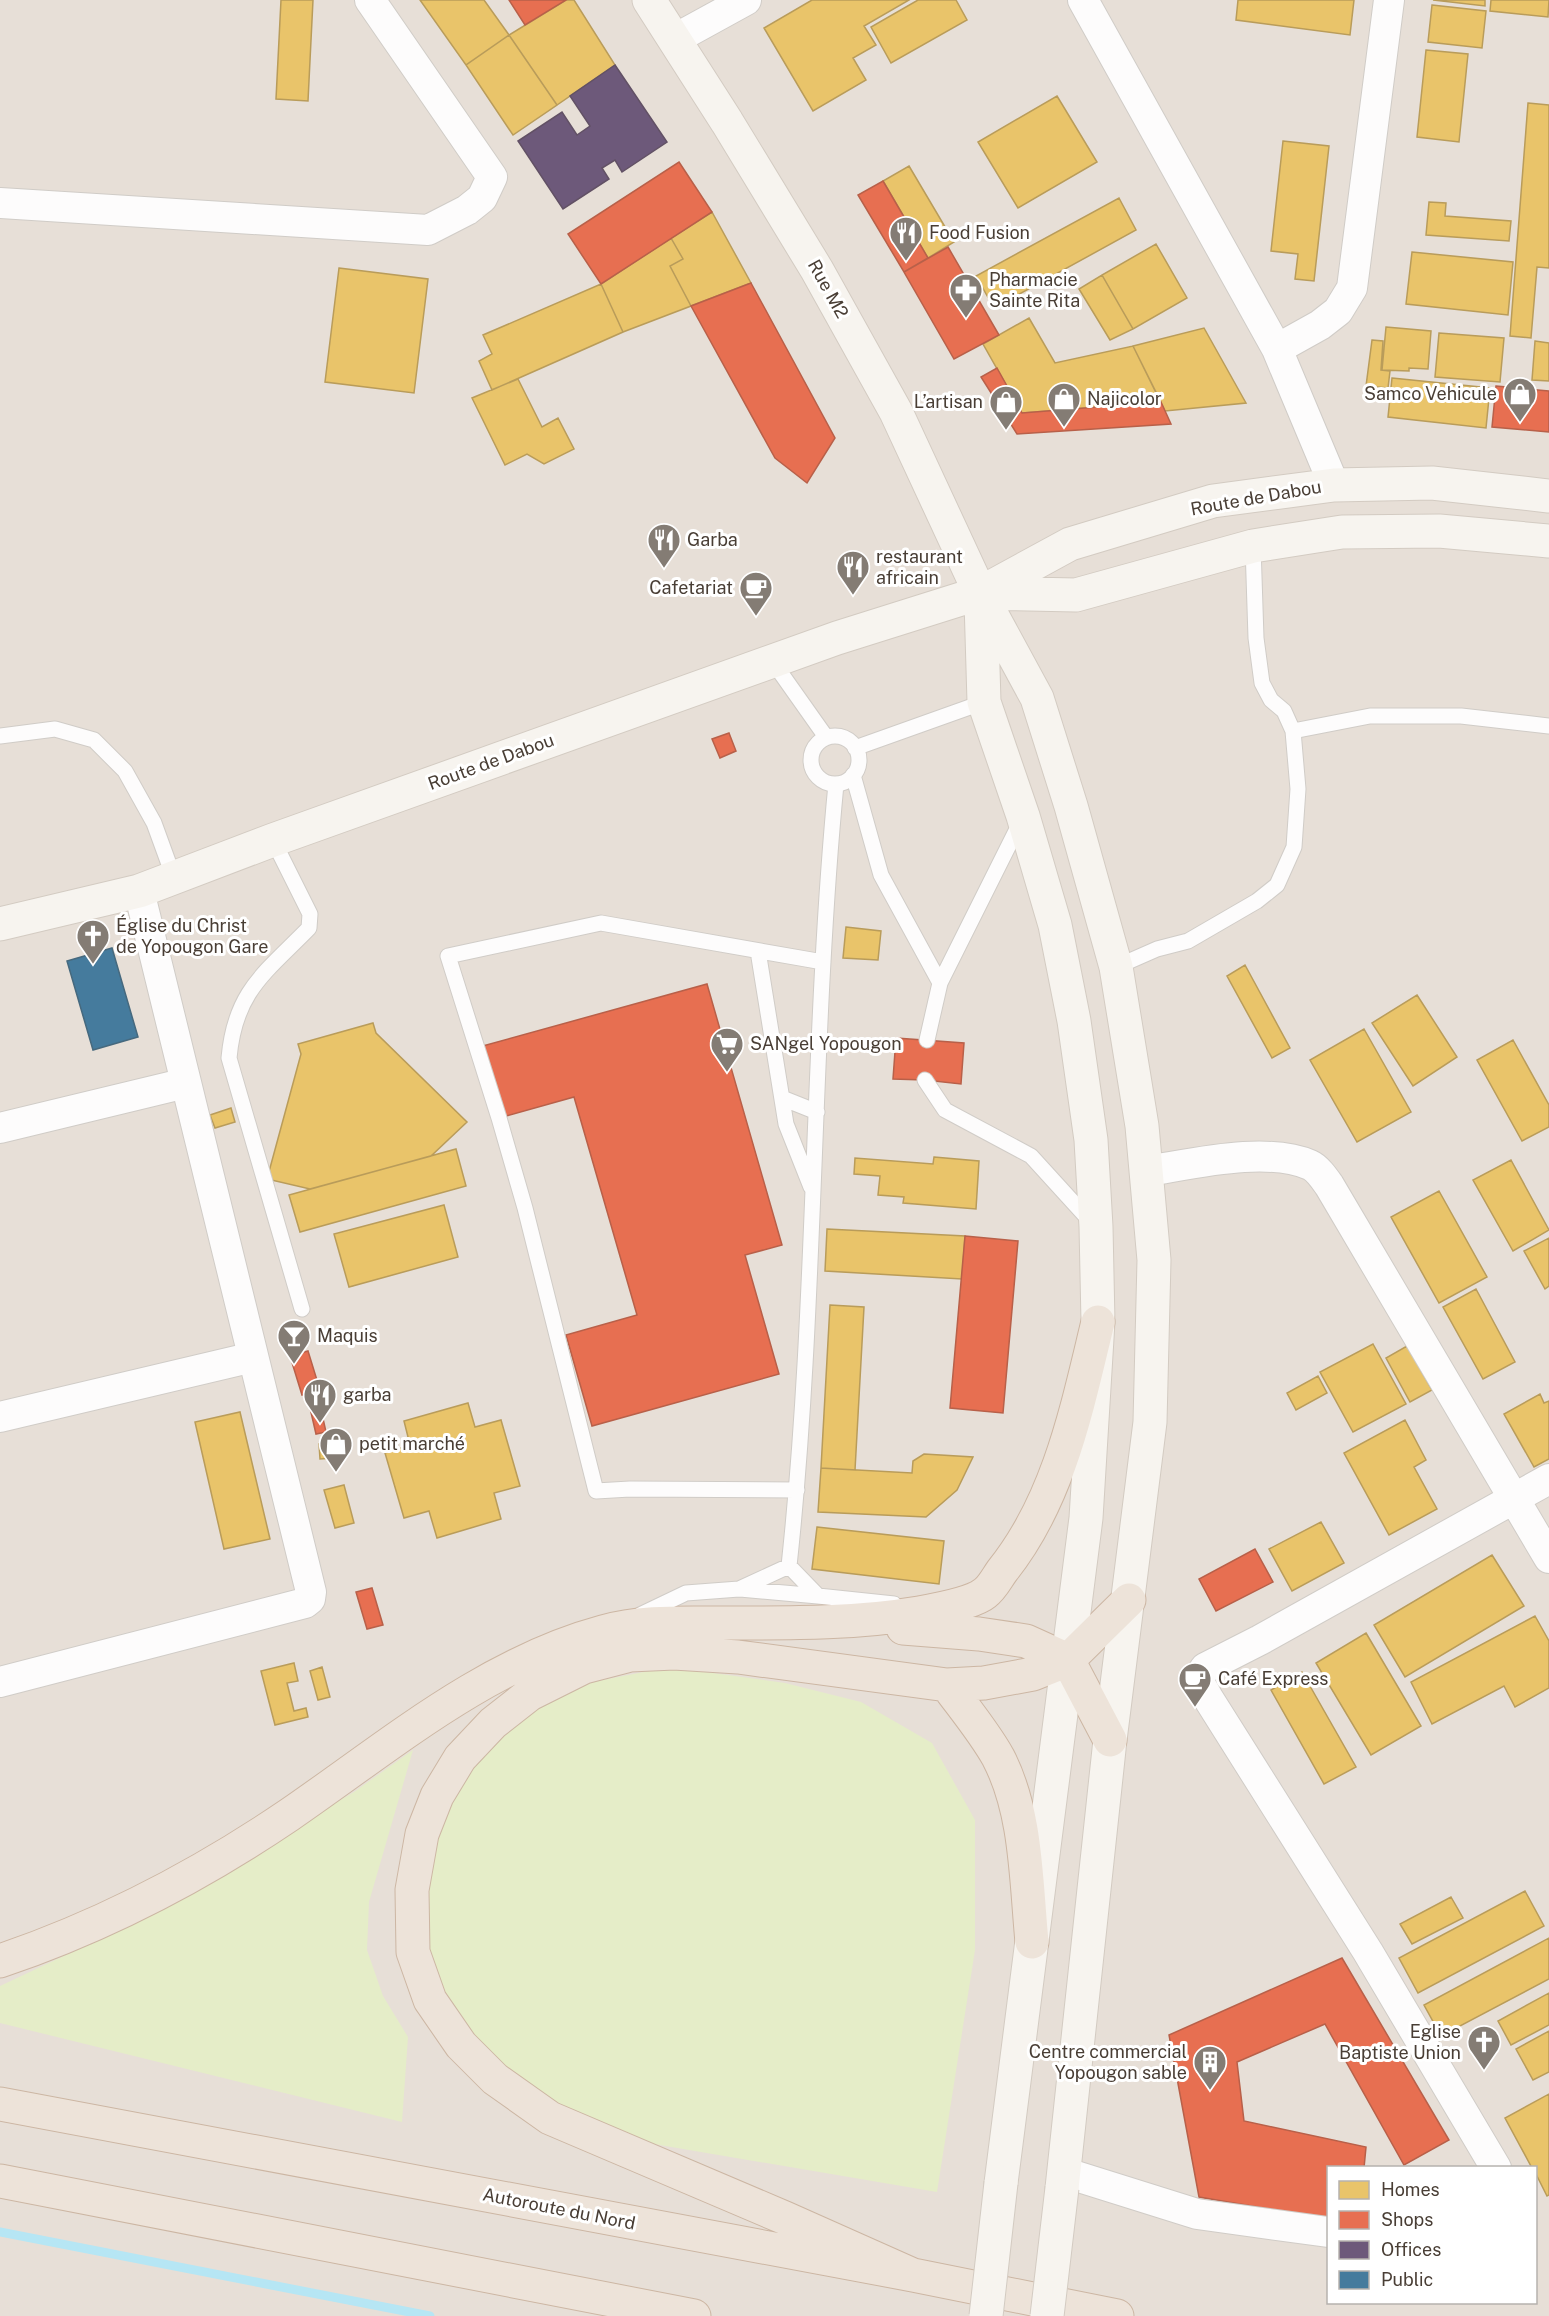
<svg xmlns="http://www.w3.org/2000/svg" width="1549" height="2316" font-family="'Public Sans',sans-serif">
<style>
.residential{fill:#e7dfd7;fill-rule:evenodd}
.green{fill:#e5edc8}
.homes{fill:#e9c46a;stroke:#b99c5a;stroke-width:1.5}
.shops{fill:#e76f51;stroke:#b86049;stroke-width:1.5}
.offices{fill:#6d597a;stroke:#625165;stroke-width:1.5}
.public{fill:#457b9d;stroke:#46697e;stroke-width:1.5}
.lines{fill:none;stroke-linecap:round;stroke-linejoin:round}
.stream{stroke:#b6e6f4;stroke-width:9}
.lane-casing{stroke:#d0ccc7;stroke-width:17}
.street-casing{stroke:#d0ccc7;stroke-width:32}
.secondary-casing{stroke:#d3cbc2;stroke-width:35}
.highway-casing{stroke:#ccb6a3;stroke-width:35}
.lane{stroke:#fdfcfc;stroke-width:15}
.street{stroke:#fdfcfc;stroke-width:30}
.secondary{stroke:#f7f4ef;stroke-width:33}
.highway{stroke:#ede3d9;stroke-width:33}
.secondary-bridge-casing{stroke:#d3cbc2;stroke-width:35;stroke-linecap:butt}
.secondary-bridge{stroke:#f7f4ef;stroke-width:33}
.labels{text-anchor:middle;stroke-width:6;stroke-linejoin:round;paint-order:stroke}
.poi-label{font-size:18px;fill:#493e35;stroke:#fff;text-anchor:start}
.street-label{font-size:18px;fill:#493e35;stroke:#fff}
</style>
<rect width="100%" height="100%" fill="#f2eeea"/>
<!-- residential -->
<path class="residential" d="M0,0H1549V2316H0ZM1328,2168H1536V2302H1328Z"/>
<!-- green -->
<path class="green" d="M669,1667L785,1683L861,1702L932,1743L975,1820V1950L937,2192L642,2142L553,2104L501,2068L467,2035L440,1991L424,1947L433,1832L478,1760L535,1709L593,1682Z
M413,1750L369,1902L367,1950L383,1996L408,2037L402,2122L0,2023V1986L119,1930L354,1792Z"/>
<!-- homes -->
<path class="homes" d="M281,0H313L308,101L276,99Z
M420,0H484L509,35L466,65Z
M566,0H574L615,65L557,105L509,35Z
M812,0H909L864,26L876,45L853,58L866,80L813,111L764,28Z
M918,0H956L967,20L891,63L871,27Z
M1238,0H1354L1350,35L1236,20Z
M1433,0H1485V6Z
M1491,0H1549L1548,17L1490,11Z
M1432,5L1486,11L1482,48L1428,42Z
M509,35L557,105L513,135L466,65Z
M1426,50L1468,54L1459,142L1417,137Z
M1057,96L1097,162L1018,208L978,142Z
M1528,103L1549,105V268L1537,267L1531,338L1510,336Z
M1283,141L1329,146L1314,281L1295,279L1298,254L1271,251Z
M909,166L954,242L928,258L883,181Z
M1119,198L1136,230L994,308L976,276Z
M1429,202L1446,203L1445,216L1511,221L1509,241L1426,235Z
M712,212L751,283L691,306L670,266L683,259L671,238Z
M671,238L683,259L670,266L691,306L623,332L601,284Z
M1156,244L1187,298L1133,329L1102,275Z
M1412,252L1513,262L1508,315L1406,304Z
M339,268L428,279L414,393L325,382Z
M1102,275L1133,329L1110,340L1079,289Z
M601,284L623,332L492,390L479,361L492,354L483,335Z
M1029,318L1055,363L1133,346L1161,402L1022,413L983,344Z
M1386,327L1431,331L1428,369L1409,368V371L1382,370Z
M1204,328L1246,403L1165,411L1133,346Z
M1439,333L1504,338L1500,382L1435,377Z
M1372,340L1383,341L1381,370L1390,371L1388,388L1366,386Z
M1535,341L1549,343V381L1532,380Z
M1392,378L1490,388L1486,428L1388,417Z
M518,379L542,427L558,418L574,449L544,464L527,454L505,465L472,398Z
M846,927L881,931L878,960L843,958Z
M1245,965L1290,1048L1272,1058L1227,976Z
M1417,995L1457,1057L1413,1086L1372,1023Z
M373,1023L376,1033L467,1122L431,1156L310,1189L267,1179L301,1054L298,1044Z
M1364,1029L1411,1112L1357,1142L1310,1060Z
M1513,1040L1549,1105V1127L1522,1141L1477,1060Z
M231,1108L235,1122L215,1128L210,1115Z
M456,1149L466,1186L300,1232L289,1195Z
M934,1157L979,1161L976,1209L903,1203L904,1197L878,1195L880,1176L854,1174L855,1158L933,1164Z
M1511,1160L1549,1230L1513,1251L1473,1180Z
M1439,1191L1487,1277L1439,1303L1391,1217Z
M444,1205L458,1257L349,1287L334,1234Z
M827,1229L965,1236L962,1279L825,1271Z
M1549,1238V1286L1545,1289L1524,1251Z
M1476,1289L1515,1362L1483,1379L1443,1307Z
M830,1305L864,1307L855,1470L821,1468Z
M1373,1344L1406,1404L1353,1432L1320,1372Z
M1407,1346L1432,1390L1410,1402L1386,1358Z
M1318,1376L1327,1393L1296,1410L1287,1393Z
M1540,1394L1544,1403L1549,1401V1459L1534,1467L1504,1414Z
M468,1403L475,1427L501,1420L520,1486L494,1493L501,1519L437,1538L429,1511L404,1518L385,1453L410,1445L404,1421Z
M240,1412L270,1539L224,1549L195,1422Z
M1405,1420L1426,1460L1414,1467L1437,1509L1389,1535L1344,1453Z
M334,1443L335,1458L320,1459L319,1444Z
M924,1454L973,1457L957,1490L926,1517L818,1512L821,1468L912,1473L913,1461Z
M344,1485L354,1523L335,1528L324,1490Z
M1321,1522L1344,1563L1292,1591L1269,1549Z
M817,1527L944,1541L939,1584L812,1569Z
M1492,1555L1524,1606L1405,1677L1374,1625Z
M1535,1616L1549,1641V1688L1515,1707L1504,1686L1432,1724L1411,1682Z
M1366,1633L1421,1726L1371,1755L1316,1663Z
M294,1663L298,1681L287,1683L294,1711L306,1708L308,1717L275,1725L261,1671Z
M322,1667L330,1697L318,1700L310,1671Z
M1302,1672L1356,1767L1324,1784L1271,1690Z
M1525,1891L1544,1926L1418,1993L1399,1958Z
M1451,1897L1463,1918L1412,1944L1400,1924Z
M1549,1938V1979L1441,2036L1424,2005Z
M1549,1993V2025L1511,2045L1498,2021Z
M1549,2031V2072L1533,2080L1516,2049Z
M1549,2094V2195L1547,2196L1536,2174V2168H1532L1505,2118Z"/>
<!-- shops -->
<path class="shops" d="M509,0H566L525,25Z
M679,162L712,212L601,284L568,234Z
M883,181L928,258L904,272L858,195Z
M948,247L999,335L954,359L904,272Z
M751,283L835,438L807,483L775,458L691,306Z
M997,368L1022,413L1161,402L1171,424L1017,434L981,377Z
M1496,386L1549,391V432L1492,427Z
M729,733L736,751L720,758L712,739Z
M707,984L782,1245L745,1255L779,1374L592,1426L566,1335L637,1315L574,1097L499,1118L479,1047Z
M896,1038L964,1043L961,1084L925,1080L893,1079Z
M965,1236L1018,1241L1003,1413L950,1408Z
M308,1351L320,1390L302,1395L290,1356Z
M320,1405L326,1432L316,1434L310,1408Z
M1255,1549L1273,1582L1216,1611L1199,1579Z
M372,1588L383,1625L367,1629L356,1592Z
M1342,1958L1449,2140L1404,2165L1325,2024L1237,2062L1244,2121L1366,2147L1364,2168H1328V2219L1199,2197L1169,2035Z"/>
<!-- offices -->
<path class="offices" d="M615,65L667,142L622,172L615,160L602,168L609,179L563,209L518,141L562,112L577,135L590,126L570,96Z"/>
<!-- public -->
<path class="public" d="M112,948L138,1037L93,1050L67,961Z"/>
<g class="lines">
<!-- stream -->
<path class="stream" d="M0,2232L430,2316"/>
<!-- lane casing -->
<g class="lane-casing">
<path id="lane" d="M773,662L826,737
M1293,731L1370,716H1461L1549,726
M0,736L55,729L94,740L125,771L154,823L174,878
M811 760a24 24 0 1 1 48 0a24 24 0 1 1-48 0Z
M855,748L984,702
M853,775L881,875L940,983
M273,840L310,914L309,928C265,973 235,991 229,1058L302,1309
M758,951L786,1124L811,1187
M1116,967L1157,949L1188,941L1257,901L1277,885L1294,847L1298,789L1293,731L1284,711L1271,700L1262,683L1256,638L1253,546
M927,1040L940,983L1021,821
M925,1080L945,1110L1031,1156L1092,1223
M782,1098L817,1112
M797,1490L630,1489L596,1491L525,1208L499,1118L448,956L601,923L823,962
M789,1566C817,1306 811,1044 836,784
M789,1566L818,1596L894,1604
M740,1589L818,1596
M640,1615L686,1593L739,1589L789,1566"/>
</g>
<!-- street casing -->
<g class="street-casing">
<path id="street" d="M1083,0L1277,349L1334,485
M675,39L746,0
M0,203L428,230L467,210L482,198L492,177L370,0
M1277,349L1320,325L1338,311L1352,288L1389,0
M0,1128L186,1083
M1147,1171C1193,1164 1266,1146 1310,1165C1317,1168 1324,1178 1329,1185L1549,1558
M0,1417L253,1357
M0,1682L305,1603L310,1599L311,1592L139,891
M1496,2168L1368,1952L1208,1698L1200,1684V1677L1205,1668L1260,1640L1549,1479
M1063,2172L1197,2214L1328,2232"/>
</g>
<!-- secondary casing -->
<g class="secondary-casing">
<path id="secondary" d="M649,0L727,122L817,270L896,412L980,593L1037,698L1071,806L1116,967L1142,1126L1154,1260L1150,1422L1110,1740L1062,2188
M980,593L1076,595L1253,546L1342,532L1439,531L1549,541
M981,601L984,702L1023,816L1055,925L1074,1021L1091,1140L1096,1227L1098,1322L1086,1518L1001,2183
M0,924L139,891L273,840L837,638L980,593L1070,544L1213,501L1334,485L1432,483L1549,496"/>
</g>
<!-- highway casing -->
<g class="highway-casing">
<path id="highway" d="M903,1628L979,1634L1026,1641L1068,1660L1110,1740
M947,1685C964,1708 984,1732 998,1757C1027,1812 1026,1881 1032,1942
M0,1961C103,1926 199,1876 289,1815C388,1747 485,1664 603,1632C641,1621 681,1623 720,1623C787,1623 853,1624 919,1613C936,1610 973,1603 985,1593C992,1588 997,1578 1002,1571C1059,1500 1077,1408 1098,1322
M0,2104L913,2275L1117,2316
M0,2181L694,2316
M913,2275L785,2218L550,2118L495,2079L461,2045L430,2000L413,1952L412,1890L422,1834L437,1796L460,1758L493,1723L530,1694L584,1667L630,1655L674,1653L738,1657L947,1685L984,1683L1033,1674L1068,1660L1129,1600"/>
</g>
<!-- lane -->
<use href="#lane" class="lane"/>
<!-- street -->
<use href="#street" class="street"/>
<!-- secondary -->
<use href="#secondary" class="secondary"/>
<!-- highway -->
<use href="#highway" class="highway"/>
<!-- secondary-bridge casing -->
<g class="secondary-bridge-casing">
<path id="secondary-bridge" d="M986,2316L1001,2183
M1047,2316L1062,2188"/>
</g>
<!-- secondary-bridge -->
<use href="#secondary-bridge" class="secondary-bridge"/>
</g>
<!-- icons -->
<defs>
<g id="restaurant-pin" transform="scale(1.725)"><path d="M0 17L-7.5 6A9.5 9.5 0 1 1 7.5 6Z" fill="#847c74" stroke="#fff"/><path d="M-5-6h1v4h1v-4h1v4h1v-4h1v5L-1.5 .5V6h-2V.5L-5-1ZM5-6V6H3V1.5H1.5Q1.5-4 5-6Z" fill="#fff"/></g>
<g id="pharmacy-pin" transform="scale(1.725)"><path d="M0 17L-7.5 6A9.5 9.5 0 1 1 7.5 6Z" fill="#847c74" stroke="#fff"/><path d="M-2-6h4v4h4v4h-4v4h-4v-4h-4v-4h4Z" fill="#fff"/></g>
<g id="shop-pin" transform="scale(1.725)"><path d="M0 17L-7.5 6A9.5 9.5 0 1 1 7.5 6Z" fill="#847c74" stroke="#fff"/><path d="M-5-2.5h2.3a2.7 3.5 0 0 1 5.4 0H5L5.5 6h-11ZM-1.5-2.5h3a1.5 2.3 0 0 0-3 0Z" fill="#fff"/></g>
<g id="cafe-pin" transform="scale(1.725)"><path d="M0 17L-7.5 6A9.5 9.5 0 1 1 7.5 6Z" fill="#847c74" stroke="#fff"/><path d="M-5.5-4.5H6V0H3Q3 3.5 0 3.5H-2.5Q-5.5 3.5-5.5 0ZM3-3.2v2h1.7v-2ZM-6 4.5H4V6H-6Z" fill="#fff"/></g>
<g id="church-pin" transform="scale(1.725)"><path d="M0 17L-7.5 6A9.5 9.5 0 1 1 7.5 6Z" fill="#847c74" stroke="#fff"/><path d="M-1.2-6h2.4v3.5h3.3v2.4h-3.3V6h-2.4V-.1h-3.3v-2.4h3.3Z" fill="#fff"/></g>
<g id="supermarket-pin" transform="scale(1.725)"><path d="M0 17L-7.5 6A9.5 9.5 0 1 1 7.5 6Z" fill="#847c74" stroke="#fff"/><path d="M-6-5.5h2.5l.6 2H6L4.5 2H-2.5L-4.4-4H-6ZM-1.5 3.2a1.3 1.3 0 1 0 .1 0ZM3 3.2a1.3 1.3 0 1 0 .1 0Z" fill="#fff"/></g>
<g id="bar-pin" transform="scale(1.725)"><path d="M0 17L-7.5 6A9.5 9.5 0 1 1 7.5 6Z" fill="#847c74" stroke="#fff"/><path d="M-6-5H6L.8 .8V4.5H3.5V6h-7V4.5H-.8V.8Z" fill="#fff"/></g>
<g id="building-pin" transform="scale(1.725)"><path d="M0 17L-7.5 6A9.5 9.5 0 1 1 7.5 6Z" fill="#847c74" stroke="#fff"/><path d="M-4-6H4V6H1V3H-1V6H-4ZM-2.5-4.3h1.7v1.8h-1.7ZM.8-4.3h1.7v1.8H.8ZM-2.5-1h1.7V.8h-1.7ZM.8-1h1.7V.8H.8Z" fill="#fff"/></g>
</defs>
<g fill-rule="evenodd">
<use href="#restaurant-pin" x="906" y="233"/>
<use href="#pharmacy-pin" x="966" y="290"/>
<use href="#shop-pin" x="1520" y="394"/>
<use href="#shop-pin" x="1064" y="399"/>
<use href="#shop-pin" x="1006" y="402"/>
<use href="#restaurant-pin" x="664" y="540"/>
<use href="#restaurant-pin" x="853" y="567"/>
<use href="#cafe-pin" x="756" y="588"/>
<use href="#church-pin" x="93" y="936"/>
<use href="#supermarket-pin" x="727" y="1044"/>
<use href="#bar-pin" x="294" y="1336"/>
<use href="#restaurant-pin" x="320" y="1395"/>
<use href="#shop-pin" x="336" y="1444"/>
<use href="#cafe-pin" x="1195" y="1679"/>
<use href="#church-pin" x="1484" y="2042"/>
<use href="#building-pin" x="1210" y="2062"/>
</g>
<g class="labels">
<!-- poi labels -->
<g class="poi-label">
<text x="929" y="239">Food Fusion</text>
<text x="989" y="286">Pharmacie<tspan x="989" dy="21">Sainte Rita</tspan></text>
<text x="1497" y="400" text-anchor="end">Samco Vehicule</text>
<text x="1087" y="405">Najicolor</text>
<text x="983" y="408" text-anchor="end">L’artisan</text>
<text x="687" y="546">Garba</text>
<text x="876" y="563">restaurant<tspan x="876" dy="21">africain</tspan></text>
<text x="733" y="594" text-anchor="end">Cafetariat</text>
<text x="116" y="932">Église du Christ<tspan x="116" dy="21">de Yopougon Gare</tspan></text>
<text x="750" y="1050">SANgel Yopougon</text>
<text x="317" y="1342">Maquis</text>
<text x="343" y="1401">garba</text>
<text x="359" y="1450">petit marché</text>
<text x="1218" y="1685">Café Express</text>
<text x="1461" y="2038" text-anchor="end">Eglise<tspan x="1461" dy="21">Baptiste Union</tspan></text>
<text x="1187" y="2058" text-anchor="end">Centre commercial<tspan x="1187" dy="21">Yopougon sable</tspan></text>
</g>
<!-- street labels -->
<g class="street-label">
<text transform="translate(828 289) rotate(61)" y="6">Rue M2</text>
<text transform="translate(1256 498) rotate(-10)" y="6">Route de Dabou</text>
<text transform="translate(491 762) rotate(-20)" y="6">Route de Dabou</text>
<text transform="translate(559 2209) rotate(11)" y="6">Autoroute du Nord</text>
</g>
</g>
<!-- legend -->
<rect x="1327" y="2166" width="210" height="138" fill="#ffffff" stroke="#b6b2ae" stroke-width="1.5"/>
<rect x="1339" y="2181" width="30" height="18" fill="#e9c46a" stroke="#b6b2ae" stroke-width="1.5"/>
<text x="1381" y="2196" font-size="18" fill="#493e35">Homes</text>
<rect x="1339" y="2211" width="30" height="18" fill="#e76f51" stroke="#b6b2ae" stroke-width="1.5"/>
<text x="1381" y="2226" font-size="18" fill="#493e35">Shops</text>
<rect x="1339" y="2241" width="30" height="18" fill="#6d597a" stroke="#b6b2ae" stroke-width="1.5"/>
<text x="1381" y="2256" font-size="18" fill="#493e35">Offices</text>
<rect x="1339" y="2271" width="30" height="18" fill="#457b9d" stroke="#b6b2ae" stroke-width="1.5"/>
<text x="1381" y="2286" font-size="18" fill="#493e35">Public</text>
</svg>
